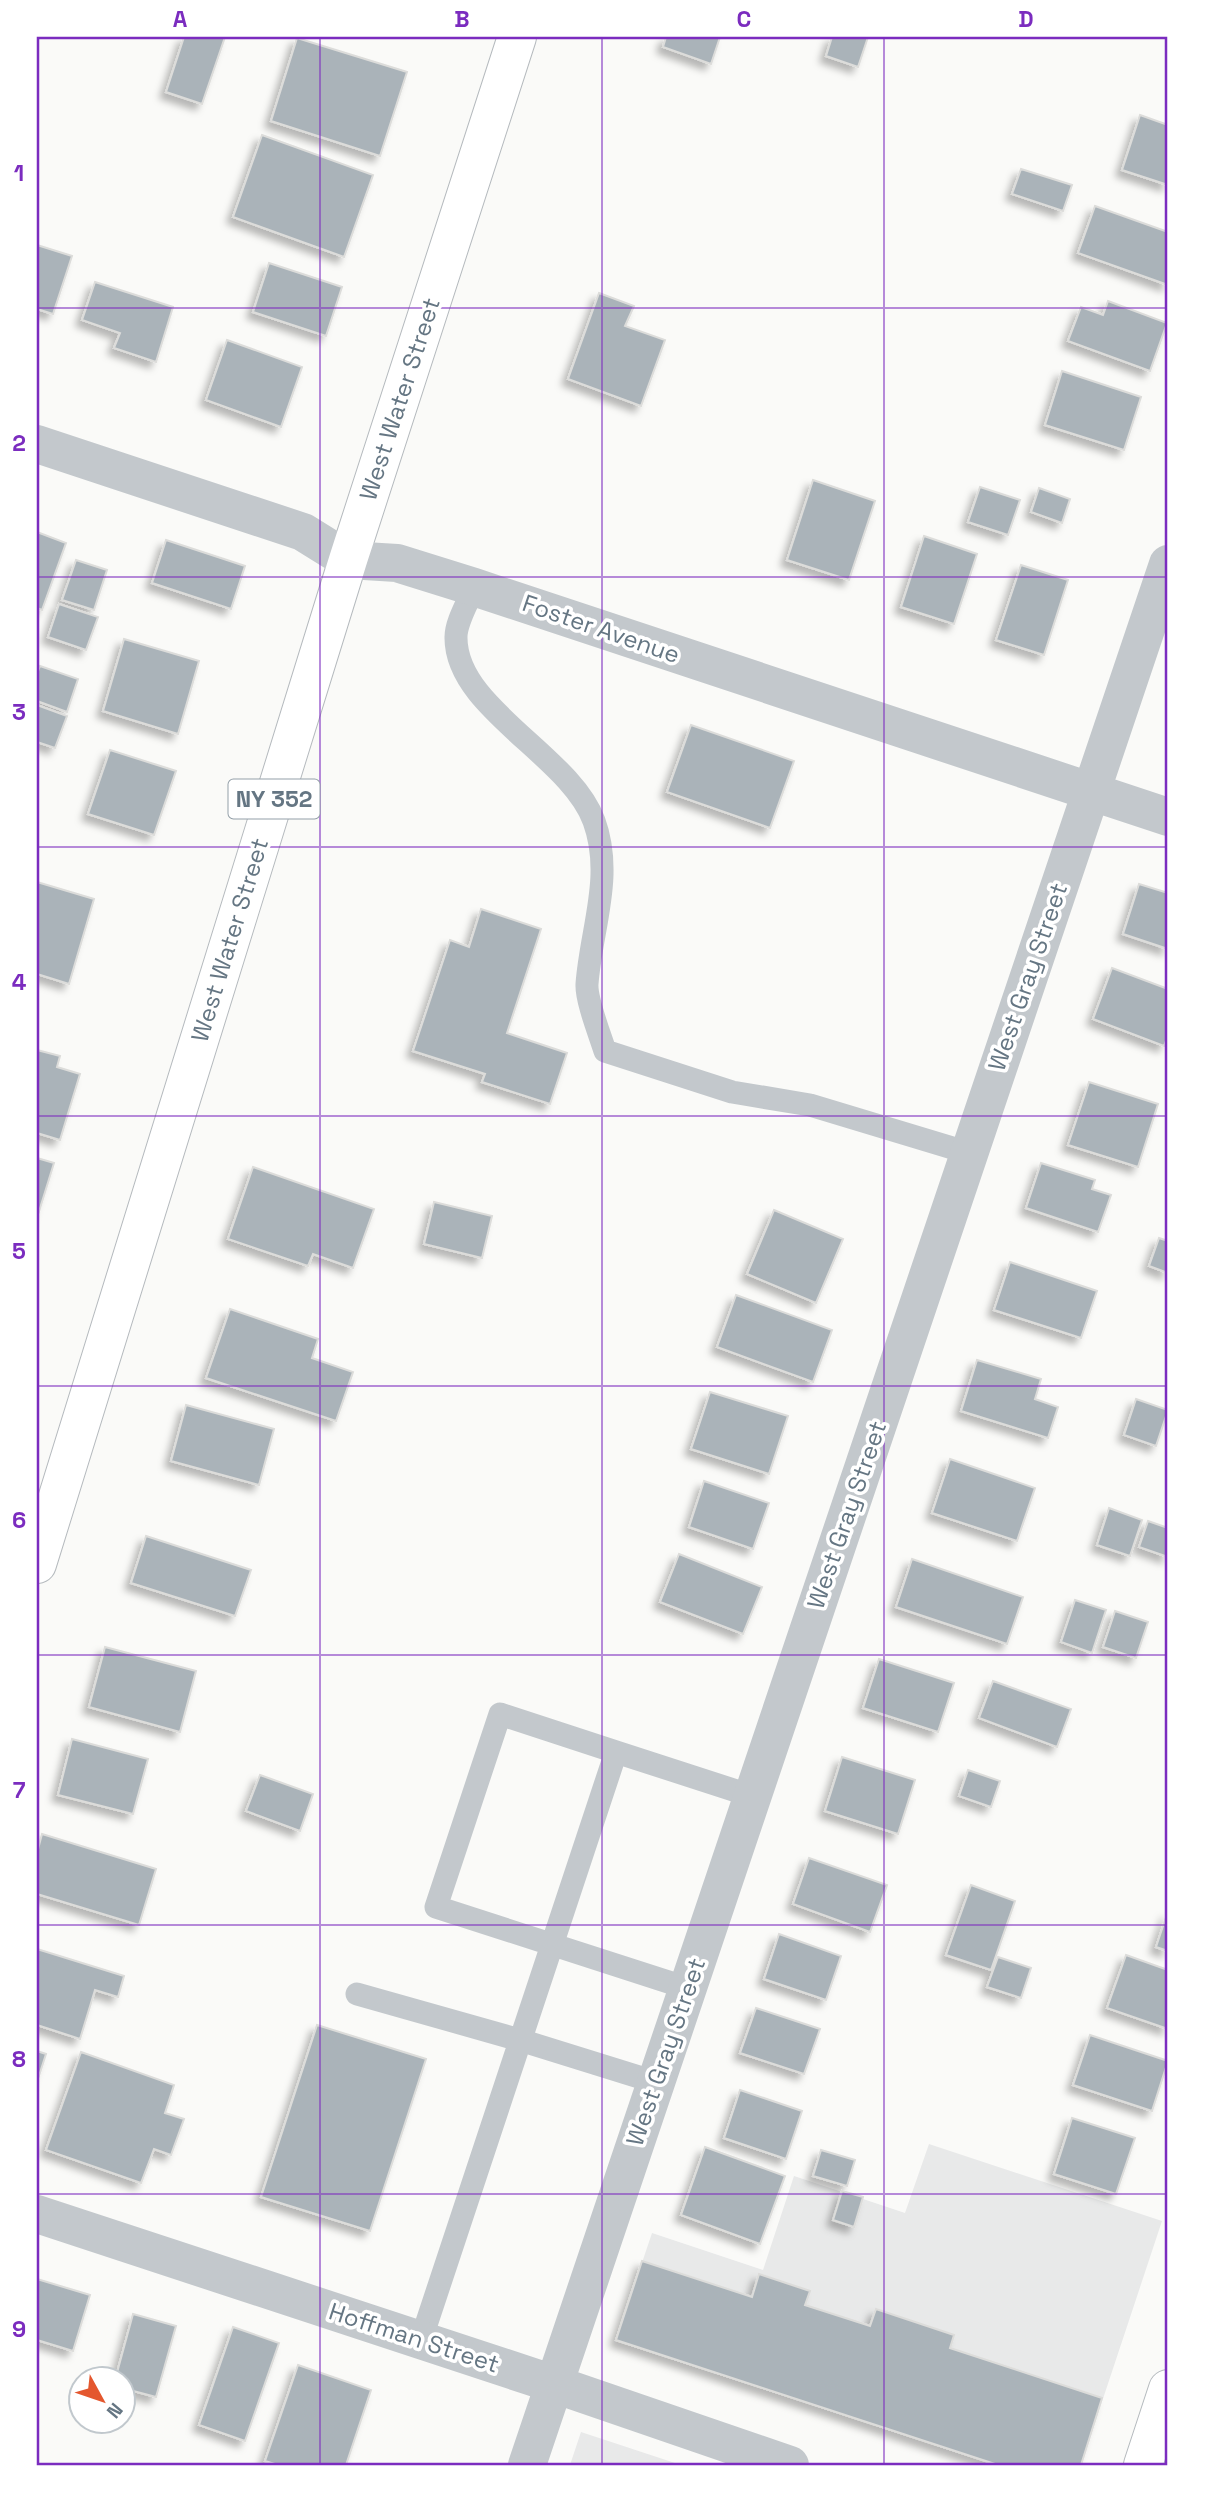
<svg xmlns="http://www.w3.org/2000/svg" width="1205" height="2502" font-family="'Space Grotesk',sans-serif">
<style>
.built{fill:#e8e9e9}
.building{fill:#aab3b9;stroke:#dcdcda;stroke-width:2;filter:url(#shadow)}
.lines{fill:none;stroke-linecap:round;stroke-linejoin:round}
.primary-casing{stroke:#b5babe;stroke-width:40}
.service{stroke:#c3c8cc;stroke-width:23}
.minor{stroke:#c3c8cc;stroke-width:38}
.primary{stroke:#fff;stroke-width:38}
.grid{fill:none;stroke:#7b2cbf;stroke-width:2;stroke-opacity:0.55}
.labels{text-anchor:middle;stroke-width:7;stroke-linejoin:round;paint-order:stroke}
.shield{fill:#fff;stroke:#939fa8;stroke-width:2}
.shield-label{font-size:23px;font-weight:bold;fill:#657683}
.street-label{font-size:24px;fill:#657683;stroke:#fff}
.neatline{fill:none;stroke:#7b2cbf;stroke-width:2.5}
.grid-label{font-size:23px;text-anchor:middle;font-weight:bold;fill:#7b2cbf}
</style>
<defs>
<filter id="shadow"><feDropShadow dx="-6" dy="6" stdDeviation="3.5" flood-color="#0004"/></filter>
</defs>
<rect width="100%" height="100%" fill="#fafaf8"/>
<!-- built -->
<path class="built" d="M929,2144L1162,2221L1081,2465H998L616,2340L652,2233L763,2270L794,2176L905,2213Z
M581,2432L681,2465H570Z"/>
<!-- building -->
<path class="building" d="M184,37H225L202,104L166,92Z
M666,37H720L711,64L663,47Z
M832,37H868L858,67L826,56Z
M297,38L407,72L380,156L271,121Z
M1140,115L1168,125V185L1122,170Z
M262,135L373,175L344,257L233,217Z
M1021,169L1072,185L1063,211L1012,194Z
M1095,206L1168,232V285L1078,253Z
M37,245L72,256L53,314L37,309Z
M269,263L342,287L326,336L253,312Z
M95,282L173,307L156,362L114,348L120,333L82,320Z
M599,293L634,306L625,326L665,340L641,406L568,379Z
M1108,301L1167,323L1150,371L1068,341L1081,307L1103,315Z
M227,340L302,367L281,427L206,400Z
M1062,371L1141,397L1124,450L1045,425Z
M813,480L875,501L849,580L787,560Z
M980,487L1020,500L1008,535L968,522Z
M1039,488L1070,499L1062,523L1031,512Z
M37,532L66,543L42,610L37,608Z
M924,536L977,554L954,624L901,607Z
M166,540L245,566L231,609L152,583Z
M76,560L107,570L94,610L62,600Z
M1021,565L1068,580L1044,655L996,640Z
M59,604L98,617L86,650L48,637Z
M124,639L199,661L178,734L103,711Z
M40,666L78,679L67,712L37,701V674Z
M37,705L67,716L55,748L37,742Z
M691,725L794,761L770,828L667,792Z
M110,750L176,771L154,835L88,814Z
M37,882L94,899L69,984L37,974Z
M1139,884L1168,893V949L1123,934Z
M481,909L541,929L507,1033L567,1053L550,1104L482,1082L485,1074L413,1051L450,940L469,947Z
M1112,968L1168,989V1035L1164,1046L1093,1019Z
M37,1050L60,1056L57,1067L80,1074L60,1140L37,1133Z
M1089,1082L1158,1104L1138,1167L1068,1145Z
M37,1158L54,1163L37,1218Z
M1041,1163L1095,1180L1092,1189L1111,1195L1098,1232L1026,1208Z
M253,1167L374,1209L353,1268L313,1254L308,1266L228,1239Z
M434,1202L492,1216L482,1258L424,1244Z
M774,1210L843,1239L816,1303L747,1274Z
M1159,1238L1168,1241V1273L1149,1266Z
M1010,1262L1097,1291L1081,1338L994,1310Z
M736,1295L832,1330L813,1382L717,1347Z
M230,1309L318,1339L312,1358L353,1372L336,1421L206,1378Z
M977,1360L1041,1379L1035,1399L1058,1407L1048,1438L961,1411Z
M710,1392L788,1416L769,1474L691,1449Z
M1136,1399L1168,1410L1156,1446L1124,1435Z
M186,1405L274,1429L259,1485L171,1461Z
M950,1459L1035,1488L1017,1541L932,1513Z
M704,1481L769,1503L753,1549L689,1527Z
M1109,1508L1142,1520L1130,1556L1097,1545Z
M1148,1521L1168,1528V1557L1139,1547Z
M146,1536L251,1570L235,1616L131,1583Z
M679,1554L762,1587L743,1634L660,1602Z
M912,1559L1023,1597L1007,1644L896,1607Z
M1075,1600L1106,1610L1092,1653L1061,1642Z
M1115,1611L1148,1622L1136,1658L1103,1647Z
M105,1647L196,1671L180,1732L89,1707Z
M879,1659L954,1683L938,1732L863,1708Z
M993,1681L1071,1709L1057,1747L979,1718Z
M72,1739L148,1759L133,1814L58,1795Z
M842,1757L915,1780L898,1834L825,1811Z
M968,1770L1000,1781L991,1807L959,1796Z
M260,1775L313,1794L300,1831L246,1811Z
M42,1834L156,1869L139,1925L37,1894V1853Z
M809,1858L887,1885L870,1932L793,1904Z
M971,1885L1015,1901L991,1970L946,1955Z
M1168,1911V1951L1156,1947Z
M779,1934L841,1956L826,2000L764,1979Z
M37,1949L124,1976L118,1997L95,1990L80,2039L37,2025Z
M1126,1955L1168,1970V2029L1107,2008Z
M998,1957L1031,1968L1021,1998L987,1987Z
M756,2008L820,2029L804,2074L740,2053Z
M317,2025L426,2059L370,2231L261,2197Z
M1090,2035L1168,2061L1152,2111L1073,2085Z
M37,2051L46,2054L37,2082Z
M81,2052L174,2085L165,2113L184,2119L171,2155L154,2149L141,2183L46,2150Z
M740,2090L802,2111L786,2159L724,2138Z
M1072,2118L1135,2138L1116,2194L1054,2174Z
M705,2147L785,2176L760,2244L681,2215Z
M821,2150L855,2160L847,2186L813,2176Z
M842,2191L863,2197L854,2227L833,2220Z
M642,2261L752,2297L759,2274L810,2291L805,2305L870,2326L876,2309L954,2335L950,2348L1102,2398L1081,2465H998L616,2340Z
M37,2279L90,2295L73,2351L37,2340Z
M133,2314L176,2326L156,2397L122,2388V2380H115Z
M233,2327L279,2343L245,2441L199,2425Z
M298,2365L371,2390L346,2465H278L265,2461Z"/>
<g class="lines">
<!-- primary casing -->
<g class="primary-casing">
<path id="primary" d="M37,1564L348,560L517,37
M1143,2465L1168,2389"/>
</g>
<!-- service -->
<path class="service" d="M474,587C469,601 456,621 456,637C455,708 570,755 594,821C614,876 591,929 587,984C586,1000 600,1035 605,1051L732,1092L810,1105L969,1153
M616,1752L500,1714L436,1907L687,1988
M357,1994L520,2040L655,2082
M421,2340L616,1752L752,1796"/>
<!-- minor -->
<path class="minor" d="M37,444L303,532L348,560L397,563L474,587L1168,817
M37,2214L554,2384L790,2465
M527,2465L1168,564"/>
<!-- primary -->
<use href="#primary" class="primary"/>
</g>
<!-- grid -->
<path class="grid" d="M320,37V2465M602,37V2465M884,37V2465M37,308H1168M37,577H1168M37,847H1168M37,1116H1168M37,1386H1168M37,1655H1168M37,1925H1168M37,2194H1168"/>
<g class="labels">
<!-- shield labels -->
<rect class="shield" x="228.5" y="779.5" width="91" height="39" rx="5"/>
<g class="shield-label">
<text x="274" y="807">NY 352</text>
</g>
<!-- street labels -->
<g class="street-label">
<text transform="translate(400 399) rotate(-72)" y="8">West Water Street</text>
<text transform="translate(601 629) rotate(19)" y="8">Foster Avenue</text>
<text transform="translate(230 940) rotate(-73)" y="8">West Water Street</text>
<text transform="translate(1028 977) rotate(-71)" y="8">West Gray Street</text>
<text transform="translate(847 1515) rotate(-71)" y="8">West Gray Street</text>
<text transform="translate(666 2052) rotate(-71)" y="8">West Gray Street</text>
<text transform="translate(414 2338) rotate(18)" y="8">Hoffman Street</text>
</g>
</g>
<!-- border -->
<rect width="1205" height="2502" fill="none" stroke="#ffffff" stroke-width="77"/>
<!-- north arrow -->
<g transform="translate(102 2400) rotate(130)"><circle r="33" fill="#ffffff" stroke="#c1c8cd" stroke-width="2"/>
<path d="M0-5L12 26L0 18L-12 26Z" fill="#e4572e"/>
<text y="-10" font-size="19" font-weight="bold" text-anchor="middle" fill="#657683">N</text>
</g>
<rect x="38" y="38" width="1128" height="2426" class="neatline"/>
<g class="grid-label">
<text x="180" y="27">A</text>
<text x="462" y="27">B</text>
<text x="744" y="27">C</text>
<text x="1026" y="27">D</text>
<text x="19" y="181">1</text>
<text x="19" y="451">2</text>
<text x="19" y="720">3</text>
<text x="19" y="990">4</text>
<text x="19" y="1259">5</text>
<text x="19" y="1528">6</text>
<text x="19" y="1798">7</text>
<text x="19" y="2067">8</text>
<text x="19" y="2337">9</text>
</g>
</svg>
